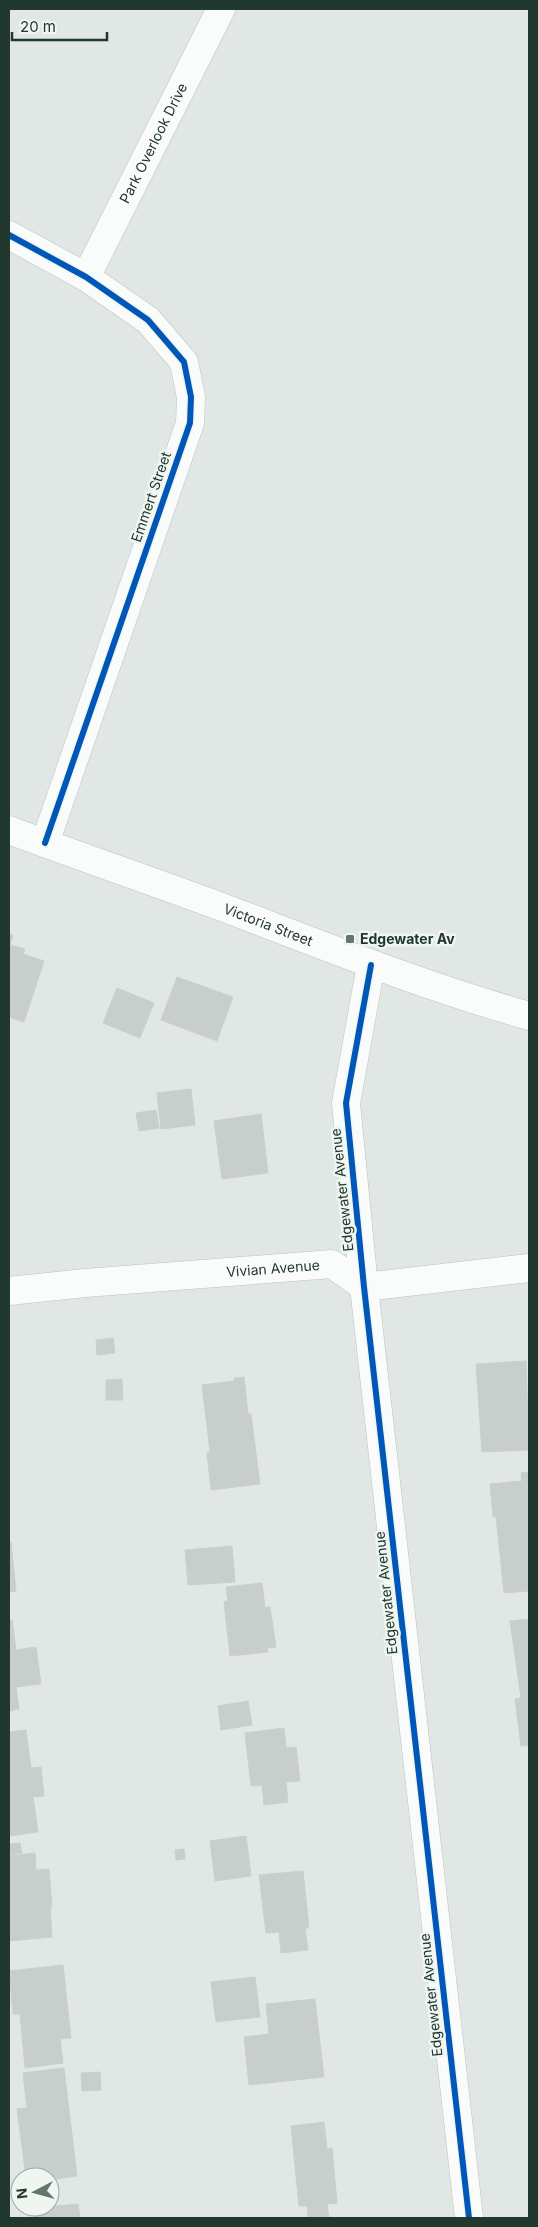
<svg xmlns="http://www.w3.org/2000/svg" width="538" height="2227" font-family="Inter,sans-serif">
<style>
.building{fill:#c8cecb;stroke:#cad0cc}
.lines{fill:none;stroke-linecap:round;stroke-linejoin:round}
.minor-casing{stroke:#bec3c1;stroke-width:29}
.minor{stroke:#fafbfb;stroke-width:28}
.cycleway-casing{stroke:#eff6f1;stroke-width:9}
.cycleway{stroke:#0057b8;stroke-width:6}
.poi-dot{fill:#64756e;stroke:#eff6f1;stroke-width:2}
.labels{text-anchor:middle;stroke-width:5;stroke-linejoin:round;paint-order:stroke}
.street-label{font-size:14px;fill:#21382e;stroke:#eff6f1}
.poi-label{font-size:14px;font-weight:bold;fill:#21382e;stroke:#eff6f1;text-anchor:start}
</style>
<rect width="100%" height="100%" fill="#e1e7e4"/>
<!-- building -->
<path class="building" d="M9,934L13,935L10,945L25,949L23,954L44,961L24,1022L9,1017Z
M177,977L233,997L217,1041L161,1020Z
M117,988L154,1003L140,1038L103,1023Z
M191,1089L195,1125L161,1129L157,1093Z
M156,1110L159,1128L139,1131L136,1113Z
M261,1114L268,1173L222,1179L214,1121Z
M113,1338L115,1353L97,1355L96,1340Z
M526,1361L529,1450L482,1452L476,1364Z
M244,1377L248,1414H251L260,1484L211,1490L207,1453L210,1452L202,1385L234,1381V1378Z
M122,1379L123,1400H106V1380Z
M529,1472V1591L504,1593L496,1517H493L490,1484L522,1481L521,1473Z
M9,1542H11L16,1591L9,1592Z
M232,1546L235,1582L188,1585L185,1550Z
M262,1583L265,1608L270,1607L276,1647L267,1648L268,1652L230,1656L224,1602L228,1601L226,1587Z
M529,1619V1745L521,1746L515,1699L521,1698L510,1621Z
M12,1620L16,1650L36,1647L41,1684L16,1687L19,1709L9,1711V1621Z
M248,1701L252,1725L221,1730L218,1706Z
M284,1728L286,1748L296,1747L300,1781L286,1782L288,1802L264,1805L262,1785L251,1786L245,1733Z
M26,1730L31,1768L41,1767L44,1796L33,1797L38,1832L9,1836V1732Z
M246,1836L251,1876L215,1881L210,1841Z
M20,1843L22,1853L10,1855L9,1844Z
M184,1849L185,1859L176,1860L175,1850Z
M35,1853L36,1870L49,1869L52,1907H50L52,1937L9,1941V1856Z
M303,1871L309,1928H305L308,1950L281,1953L279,1932L266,1933L259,1875Z
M63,1965L71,2038L60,2039L63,2063L25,2068L20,2014H13L9,1971Z
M255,1977L260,2017L216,2022L211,1982Z
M315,1999L324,2077L249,2085L244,2037L269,2034L266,2004Z
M64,2068L77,2176L50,2180V2177H26L17,2109L27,2108L23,2073Z
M100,2072L101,2090L82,2091L81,2073Z
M324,2122L327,2149L332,2148L337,2203L327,2204L329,2218H308L307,2206H299L291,2126Z
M78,2204L80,2218H35L34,2208Z"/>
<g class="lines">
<!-- minor casing -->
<g class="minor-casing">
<g id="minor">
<path d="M9,235L86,277L148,320L184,362L191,397L190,423L45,843"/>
<path id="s1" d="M86,277L221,9"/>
<path id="s2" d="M9,830C78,856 149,880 219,906C322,945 423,986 529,1016"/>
<path d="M371,965L346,1103L364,1287L469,2218"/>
<path id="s3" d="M9,1291L85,1283L332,1264L364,1287L529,1268"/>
</g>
</g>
<!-- minor -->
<use href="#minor" class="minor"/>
<!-- cycleway casing -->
<g class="cycleway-casing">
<path id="cycleway" d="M9,235L86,277L148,320L184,362L191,397L190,423L45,843
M371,965L346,1103L364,1287L469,2218"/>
</g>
<!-- cycleway -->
<use href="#cycleway" class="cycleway"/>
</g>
<!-- markers -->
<rect class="poi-dot" x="345" y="934" width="10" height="10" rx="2.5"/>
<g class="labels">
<!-- street labels -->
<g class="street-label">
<text dy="5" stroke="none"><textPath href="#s1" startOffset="150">Park Overlook Drive</textPath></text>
<text transform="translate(151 497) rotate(-71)" y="5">Emmert Street</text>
<text dy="5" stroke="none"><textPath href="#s2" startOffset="276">Victoria Street</textPath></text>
<text transform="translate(342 1190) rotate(-96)" y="5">Edgewater Avenue</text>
<text dy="5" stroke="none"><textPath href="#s3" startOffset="265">Vivian Avenue</textPath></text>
<text transform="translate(386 1593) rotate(-96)" y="5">Edgewater Avenue</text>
<text transform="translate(431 1995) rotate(-96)" y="5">Edgewater Avenue</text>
</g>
<!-- poi labels -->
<g class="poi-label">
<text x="360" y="944">Edgewater Av</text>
</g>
</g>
<!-- border -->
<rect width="538" height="2227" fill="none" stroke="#21382e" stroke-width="20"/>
<!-- north arrow -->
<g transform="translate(35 2192) rotate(264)"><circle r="24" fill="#eff6f1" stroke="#9daaa3"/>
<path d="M0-4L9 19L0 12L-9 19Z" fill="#64756e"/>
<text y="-8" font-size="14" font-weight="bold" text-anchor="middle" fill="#21382e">N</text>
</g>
<!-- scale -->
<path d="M12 32v8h95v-8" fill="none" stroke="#21382e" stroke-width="2.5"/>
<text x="20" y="32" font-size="15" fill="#21382e" stroke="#eff6f1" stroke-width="4" paint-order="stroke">20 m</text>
</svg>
